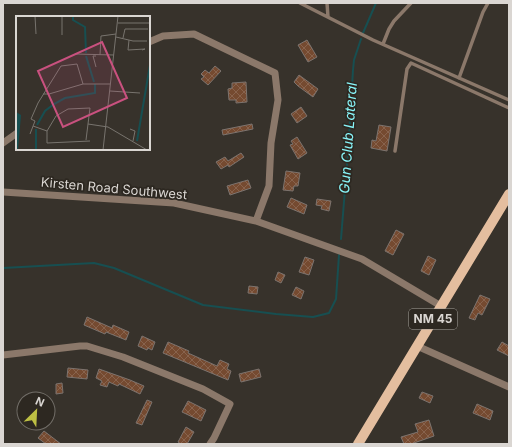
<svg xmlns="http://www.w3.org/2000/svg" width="512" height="447" font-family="Inter,sans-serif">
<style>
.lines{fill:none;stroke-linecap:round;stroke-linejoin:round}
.stream{stroke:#174f51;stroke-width:2}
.building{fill:url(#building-cross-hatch);stroke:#7c736e}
.lane{stroke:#8b786a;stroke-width:3.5}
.street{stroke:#8b786a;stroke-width:7}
.primary{stroke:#e4be9f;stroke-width:10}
.labels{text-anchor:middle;stroke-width:3.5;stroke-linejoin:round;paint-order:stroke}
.shield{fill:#2d2821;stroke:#a6a29d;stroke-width:1}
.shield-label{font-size:12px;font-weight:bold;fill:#dad6d2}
.street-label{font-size:13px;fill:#dad6d2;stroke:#2d2821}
.water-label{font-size:14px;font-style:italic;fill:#89f6fa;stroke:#2d2821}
.inset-river{fill:none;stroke:#174f51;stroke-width:2}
.inset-road{fill:none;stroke:#78746e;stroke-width:1}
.view{fill:#c9517f;fill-opacity:0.15;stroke:#c9517f;stroke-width:2}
.inset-edge{fill:none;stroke:#dad6d2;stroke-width:2}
</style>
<defs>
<pattern id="building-cross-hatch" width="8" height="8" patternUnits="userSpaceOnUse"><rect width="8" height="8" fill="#754a30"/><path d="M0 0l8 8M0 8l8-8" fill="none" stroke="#88634d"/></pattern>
</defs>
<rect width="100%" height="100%" fill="#37322b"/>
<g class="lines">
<!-- stream -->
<path class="stream" d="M363,33L376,3
M341,239L348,152L353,70L354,60L361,39
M3,268L94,263L114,268L203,305L276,314L313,317L329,313L336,299L339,255"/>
</g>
<!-- building -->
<path class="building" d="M307,40L317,57L308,62L298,45Z
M215,66L221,71L208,85L201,79L204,77L201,74L205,70L209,73Z
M299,75L318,89L313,97L298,86L294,82Z
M246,82L247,102L236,103V100H229L228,89L232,88V83Z
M301,107L307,116L297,123L291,114Z
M252,124L253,129L223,135L222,130Z
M379,125L391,127L387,151L371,148L372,140L376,141Z
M297,137L307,153L298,159L290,145L293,144L291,141Z
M241,153L244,157L229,167L228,165L221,169L216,162L225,157L228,161Z
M286,171L300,173L298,186H294L293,191L283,190Z
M248,180L251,188L230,195L227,186Z
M291,198L307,205L304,214L287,207Z
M317,199L331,201L329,211L321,209L322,206L316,205Z
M396,230L404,234L393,255L385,251Z
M428,256L436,260L429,275L421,271Z
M305,257L314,260L309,275L299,272Z
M278,272L285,275L281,283L275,280Z
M249,286L258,287L257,294L248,293Z
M296,287L304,291L301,299L292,295Z
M480,295L490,299L482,315L478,313L475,320L469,318Z
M87,317L112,328L113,325L129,332L126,340L106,332L105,334L84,325Z
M142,336L155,342L152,350L148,348L147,350L138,346Z
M168,342L189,351L188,353L217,366L220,360L229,364L227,369L231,371L228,380L163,353Z
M502,342L509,346V356L497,350Z
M68,368L88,370L87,379L67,377Z
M99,369L130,380L144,386L140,394L119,384L118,386L109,382L107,387L100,385L102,381L96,378Z
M259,369L261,377L241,382L239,374Z
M62,383L63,393L56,394V384Z
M422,392L433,396L430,403L419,398Z
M147,400L152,402L142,425L136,423Z
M188,401L206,410L201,421L182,412Z
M477,404L493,411L490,420L473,413Z
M429,420L434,436L411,444H404L401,437L418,432L415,424Z
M186,427L194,432L187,444H181L178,442Z
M44,431L61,444H46L38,438Z"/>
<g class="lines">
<!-- lane -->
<path class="lane" d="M300,3L373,40L509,100
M327,3L328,17
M383,44L389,29L394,21L411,3
M459,78L483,12L488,3
M395,151L407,69L411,63L509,108"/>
<!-- street -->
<path class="street" d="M149,42L163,36L194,34L275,73L278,100L271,143L269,186L256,221
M3,143L17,133
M3,192L174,203L256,221L362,259L441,306
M417,346L509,387
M3,355L80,346H87L123,357L203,389L230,404L214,438L210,444"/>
<!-- primary -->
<path class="primary" d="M358,444L509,194"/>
</g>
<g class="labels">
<!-- shield labels -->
<rect class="shield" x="409" y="309" width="48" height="20" rx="3"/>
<g class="shield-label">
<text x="433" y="323">NM 45</text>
</g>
<!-- street labels -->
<g class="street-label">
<text transform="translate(114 188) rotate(5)" y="5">Kirsten Road Southwest</text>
</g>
<!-- water labels -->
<g class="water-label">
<text transform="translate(348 138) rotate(-86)" y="5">Gun Club Lateral</text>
</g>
</g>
<!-- overview -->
<g transform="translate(16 16)">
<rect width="134" height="134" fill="#37322b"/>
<path d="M0,96L5,99L2,134H0Z" fill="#174f51"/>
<path class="inset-river" d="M57,0V4L69,11L70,37M70,40L78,66M21,109L29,95L38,88L49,82L79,77V68M20,113V134M121,125L134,49"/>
<path class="inset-road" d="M19,0L20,18M46,0V19M102,7H134M100,21L117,25H131M107,22L109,13H132M113,24L112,34L129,33L126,34M59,38L98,39M84,39L85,20L100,18M80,40H77L80,51M94,75L124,77M27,78H33L67,68H94M72,108L92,111L131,134M17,110L31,115M114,113L119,115L117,125M31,115L40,100L52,93L74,92L70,124M31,115V127L74,125M14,118L19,105L15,103L22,87L45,50L61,48L67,68M87,134L102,0"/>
<path class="view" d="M86,26L111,82L47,111L22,55Z"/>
<rect width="134" height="134" class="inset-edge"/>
</g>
<!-- border -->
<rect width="512" height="447" fill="none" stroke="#dad6d2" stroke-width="8"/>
<!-- north arrow -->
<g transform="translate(36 411) rotate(24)"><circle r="19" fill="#2d2821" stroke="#726e68"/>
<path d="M0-3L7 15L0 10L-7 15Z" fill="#bdbf43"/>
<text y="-6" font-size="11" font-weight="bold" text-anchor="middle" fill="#dad6d2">N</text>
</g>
</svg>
